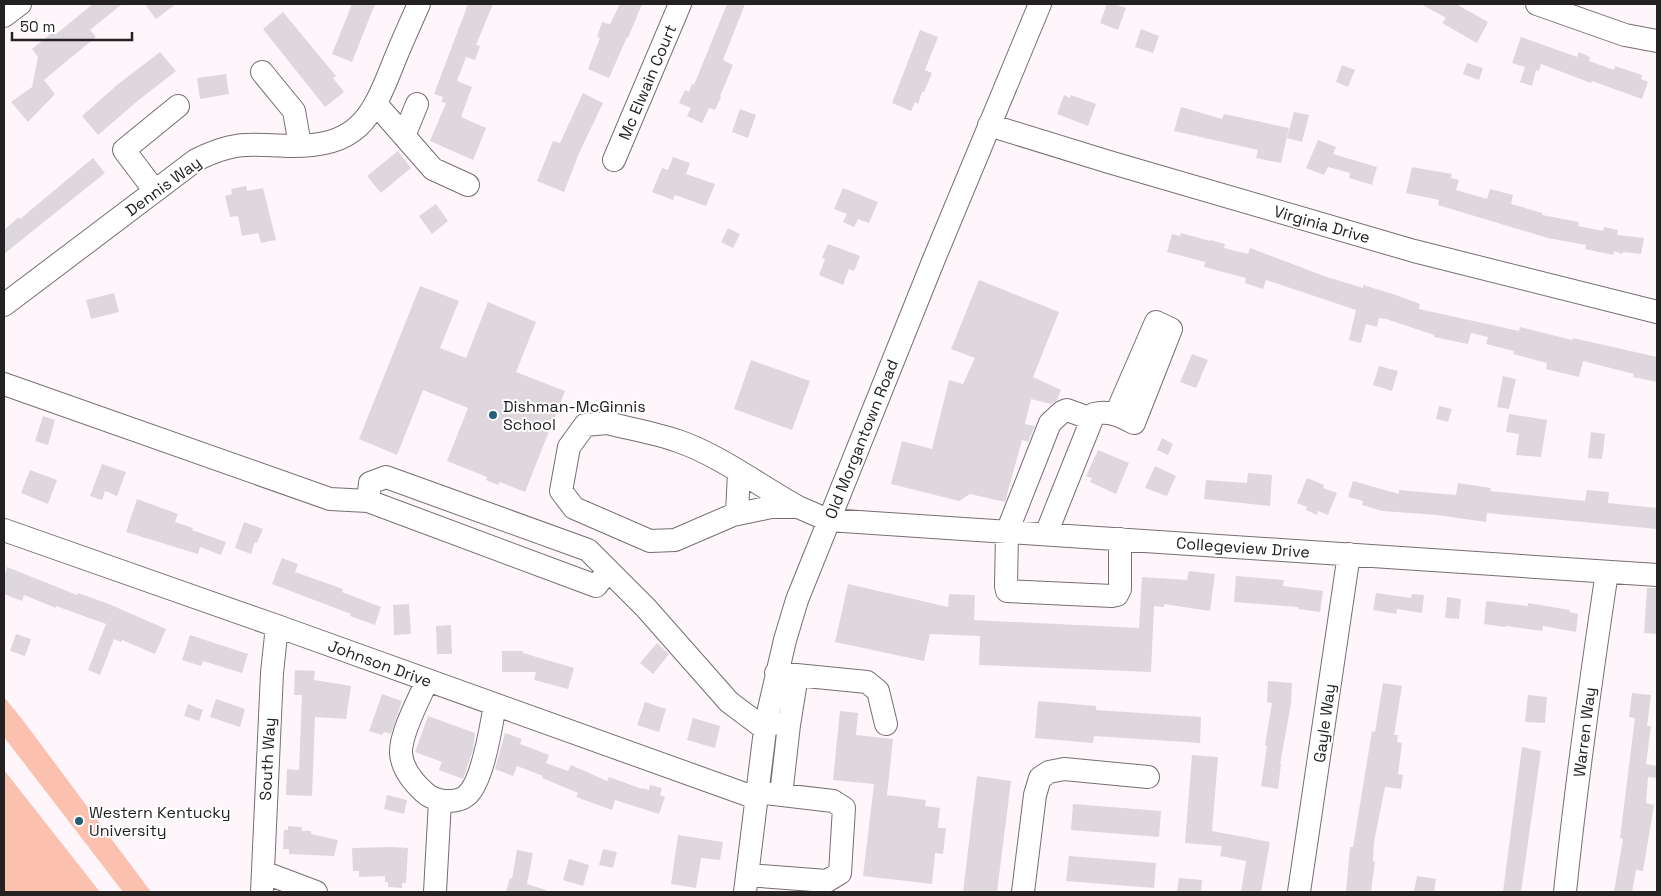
<svg xmlns="http://www.w3.org/2000/svg" width="1661" height="896" font-family="'Space Grotesk',sans-serif">
<style>
.green{fill:#fcc0af}
.building{fill:#ded7de}
.lines{fill:none;stroke-linecap:round;stroke-linejoin:round}
.minor-casing{stroke:#776e72;stroke-width:24}
.minor{stroke:#fff;stroke-width:22}
.poi-dot{fill:#235f77;stroke:#fff;stroke-width:2}
.labels{text-anchor:middle;stroke-width:4;stroke-linejoin:round;paint-order:stroke}
.street-label{font-size:16px;fill:#242122;stroke:#fff}
.poi-label{font-size:16px;fill:#242122;stroke:#fff;text-anchor:start}
</style>
<rect width="100%" height="100%" fill="#fef6fa"/>
<!-- green -->
<path class="green" d="M4,697L22,719L151,892H123L4,737Z
M4,770L100,892H4Z"/>
<!-- building -->
<path class="building" d="M93,4H122L90,30L96,37L44,80L55,94L28,122L11,102L32,87L38,57L32,49L54,31L56,34Z
M145,4H176L156,19Z
M352,4H375L352,62L332,54Z
M468,4H493L476,45L480,46L475,60L466,57L457,81L472,87L461,117L486,128L473,160L430,141L446,103L441,102L443,97L434,94Z
M620,4H642L628,38L627,37L609,78L588,69L600,38L597,37L602,22L610,24Z
M727,4H745L723,60L733,65L720,96L721,97L715,110L709,108L702,123L687,116L691,108L679,103L685,90L689,92L692,84L694,85Z
M1107,4H1114L1126,8L1118,30L1100,23Z
M1421,4H1456L1488,22L1477,43L1442,23L1446,18Z
M283,12L336,76L333,78L344,92L325,107L263,29Z
M1141,29L1159,36L1153,53L1135,47Z
M920,30L938,37L925,70L932,73L924,92H922L918,104L915,102L911,111L892,103Z
M1521,37L1577,57L1579,52L1590,57L1589,61L1614,70L1615,66L1642,75L1641,79L1648,82L1642,99L1592,81L1591,83L1541,64L1539,71L1536,70L1532,86L1520,82L1525,67L1512,63Z
M160,52L176,71L140,99L98,135L82,116L117,85Z
M1467,63L1483,68L1479,80L1463,74Z
M1342,65L1355,70L1348,87L1336,82Z
M226,74L229,94L200,99L197,78Z
M583,93L603,103L580,151L564,192L537,181L553,141L560,143Z
M1064,95L1070,98L1071,95L1096,104L1088,126L1057,114Z
M1181,107L1222,119L1224,114L1289,128L1281,163L1256,158L1258,150L1174,131Z
M740,109L756,115L748,138L732,132Z
M1294,112L1309,115L1302,142L1287,138Z
M1318,140L1336,147L1333,154L1377,167L1372,185L1349,178L1350,173L1328,167L1324,175L1306,168Z
M398,151L411,168L381,193L367,176Z
M673,157L690,163L686,174L715,184L706,206L675,195L673,200L652,192L662,168L668,170Z
M93,158L105,173L4,254V230L19,217L20,219Z
M1412,167L1452,174L1451,178L1459,180L1456,190L1487,199L1490,189L1513,195L1511,204L1542,213V215L1579,222L1578,226L1603,231L1604,227L1618,230L1617,235L1644,238L1641,254L1623,252L1622,254L1614,251L1613,255L1585,249L1586,245L1548,238L1438,205L1439,200L1406,193Z
M246,186L247,191L263,188L276,240L261,243L258,233L242,236L238,216L230,217L225,196L232,194L231,189Z
M843,188L878,202L869,223L858,219L854,227L843,222L847,214L834,209Z
M436,204L448,221L432,234L419,216Z
M728,228L740,234L733,248L721,242Z
M1181,233L1210,241L1211,240L1225,244L1224,248L1248,254L1250,248L1324,276L1363,288V285L1393,294L1420,304L1419,309L1519,331L1520,327L1572,340L1573,338L1657,357V382L1633,377L1634,374L1583,361L1579,377L1546,369L1547,363L1513,354L1514,351L1486,344L1488,337L1471,333L1468,344L1434,337V335L1386,319L1379,318L1377,327L1366,324L1361,343L1349,340L1356,310L1266,280L1263,289L1245,283L1246,278L1204,267L1205,262L1167,252L1172,234L1180,236Z
M828,244L860,256L854,271L849,269L843,285L819,275L825,259L822,258Z
M979,280L1059,312L1033,377L1061,390L1057,400L1051,404L1031,399L1025,424L1035,426L1028,442L1022,440L1005,502L970,494L959,501L891,484L902,441L932,449L949,380L963,384L975,358L951,349Z
M420,286L459,301L440,348L466,358L488,302L536,322L516,372L565,391L525,492L500,482L498,485L486,480L487,477L447,461L468,408L423,390L397,455L359,439Z
M114,293L119,312L91,319L86,300Z
M1192,354L1208,360L1196,388L1180,382Z
M751,360L810,381L792,430L734,409Z
M1379,366L1398,371L1392,391L1373,385Z
M1503,376L1516,379L1509,409L1497,407Z
M1439,406L1452,409L1448,422L1436,419Z
M1509,414L1547,420L1541,457L1516,455L1519,434L1506,432Z
M43,416L55,420L48,445L35,441Z
M1591,432L1605,434L1602,459L1588,458Z
M1162,438L1173,444L1168,455L1157,450Z
M1098,450L1129,463L1116,494L1090,482L1092,478L1086,476Z
M102,464L126,472L117,496L105,491L102,500L90,496Z
M1155,466L1176,476L1167,496L1145,488Z
M30,470L57,480L48,504L21,493Z
M1248,473L1272,475L1270,506L1204,499L1206,480L1247,483Z
M1307,478L1324,485L1323,488L1337,493L1328,515L1318,511L1317,515L1306,510L1307,507L1297,503Z
M1353,481L1399,494V490L1456,495L1458,483L1491,488L1490,491L1585,501L1587,490L1609,492L1608,503L1657,508V529L1487,513L1486,522L1437,515L1382,511L1362,505L1363,501L1348,497Z
M137,499L178,514L175,522L193,528L192,530L226,542L221,555L200,547L198,554L126,532Z
M244,522L263,529L257,543L255,542L251,554L235,548Z
M282,558L298,564L295,572L343,589L342,592L381,607L375,625L350,616L351,614L272,584Z
M7,567L77,595L78,593L109,604L166,629L155,654L122,640L121,642L114,639L100,675L88,670L106,624L56,606V608L24,595L22,601L4,594V577Z
M1189,571L1215,574L1210,611L1164,604V607L1154,606L1151,672L979,665L980,636L930,634L924,661L835,642L848,584L948,607L949,594L975,595L974,620L1139,628L1142,577L1187,580Z
M1236,576L1284,580L1283,586L1323,591L1320,612L1298,609V607L1234,602Z
M1647,588H1657V634L1644,633Z
M1376,593L1411,598L1412,594L1424,595L1422,613L1397,609L1396,614L1373,610Z
M1447,597L1461,599L1459,619L1445,618Z
M1486,601L1528,606V603L1570,610L1569,612L1578,614L1576,632L1543,626L1542,631L1506,626L1505,627L1484,624Z
M409,604L411,634L394,635L393,605Z
M451,625L452,654H437L436,626Z
M16,634L31,639L25,656L10,651Z
M190,635L248,654L242,673L203,661L201,666L182,660Z
M657,643L669,654L653,674L640,663Z
M502,651H523V653L574,668L568,689L534,680L536,672H502Z
M295,670L315,671L314,680L351,686L346,719L315,717L312,796L286,795L287,769L299,770L302,695H294Z
M1268,681L1292,683L1291,704L1280,764H1281L1278,789L1261,786L1267,746L1265,745L1272,703L1267,702Z
M1383,683L1402,686L1394,735H1398L1397,742L1402,743L1398,774L1403,775L1401,789L1385,787L1374,842L1373,861L1375,862L1371,892H1346L1350,847H1353L1372,731L1375,732Z
M1632,693L1651,695L1647,726H1651L1646,764L1657,766V778L1648,777L1646,803L1654,805L1643,871L1636,870L1632,892H1614L1623,839L1620,838L1635,718L1629,717Z
M382,694L402,701L391,734L384,732L382,735L369,731Z
M1528,695L1547,697L1545,723L1525,722Z
M216,699L245,709L240,727L210,717Z
M1038,701L1096,706V710L1201,717L1200,743L1094,736L1093,743L1035,738Z
M645,702L666,709L659,732L637,725Z
M188,704L203,710L199,721L184,716Z
M840,711L858,713L856,735L893,739L887,795L926,800L925,806L940,808L938,828H946L943,854L935,853L932,884L863,876L874,784L833,780Z
M428,716L475,733L473,750L463,779L439,770L442,762L415,752Z
M693,718L720,726L715,748L687,740Z
M505,733L522,739L520,744L549,755L546,763L568,771L571,765L607,781L609,777L642,789V788L649,790L650,785L662,788L660,795L665,797L659,814L615,800L612,810L576,797L578,793L542,778L543,776L517,766L513,776L495,769Z
M1522,747L1541,751L1521,892H1503Z
M1192,755L1218,757L1212,831L1270,842L1261,892H1241L1246,861L1220,856L1222,846L1185,843Z
M977,776L1011,781L997,892H963Z
M387,795L407,800L404,814L384,809Z
M1073,804L1161,811L1159,837L1071,830Z
M288,826L302,827V831H311V834L338,840L334,856L289,854V849H283L284,830H288Z
M678,835L723,842L720,860L701,858L696,888L671,884Z
M391,847L408,848L406,883H402V888L388,887V882H385V876L359,877V871H353L352,848Z
M603,849L617,852L613,868L599,865Z
M517,850L533,853L527,884L546,890L545,892H506L510,878L512,879Z
M1069,856L1156,863L1154,888L1066,881Z
M569,859L589,865L583,886L563,880Z
M1417,876L1436,879L1434,892H1414Z
M1179,878L1202,880L1201,892H1177Z"/>
<g class="lines">
<!-- minor casing -->
<g class="minor-casing">
<path id="minor" d="M1537,4L1625,35L1657,41
M4,16L20,4
M262,72L294,111L300,145
M376,104L433,169L468,185
M989,125L1109,162L1414,251L1657,312
M404,136L417,104
M614,160L680,4
M155,191L124,150L178,106
M4,305L196,160C234,141 249,144 289,146C357,147 371,120 393,64C401,44 410,24 419,4
M4,384L330,499L368,501
M1092,419L1067,410L1062,412L1050,423L1007,532L1006,586L1007,591L1112,596L1117,595L1120,589V539
M607,423C631,429 655,433 678,441C719,455 760,486 798,507H771L733,515L675,540L650,541L574,508L561,491L569,447L585,425Z
M798,507L828,520L1657,575
M737,514L739,472
M4,530L277,626L756,798
M1046,534L1094,414C1109,410 1121,416 1134,423L1171,329L1156,322L1116,414
M608,571L596,586L368,501L370,483L386,477L588,550L646,608L729,702L765,729
M776,673L867,682L878,691L886,724
M427,681C419,699 400,734 401,753C402,768 413,782 424,792C430,798 440,801 448,801C455,801 461,800 466,796C483,783 491,726 495,705
M766,722L789,725L781,795
M789,725L797,675
M263,872L316,892
M747,875L827,881L840,873L844,808L833,801L756,792
M262,892L272,673L277,626
M435,892L440,801
M745,892L766,722L785,640L797,600L934,259L1040,4
M1023,892L1035,795L1040,778L1049,772L1064,769L1148,777
M1299,892L1349,554
M1565,892C1576,785 1591,678 1607,572"/>
</g>
<!-- minor -->
<use href="#minor" class="minor"/>
</g>
<!-- markers -->
<g class="poi-dot">
<circle cx="493" cy="415" r="5"/>
<circle cx="79" cy="821" r="5"/>
</g>
<g class="labels">
<!-- street labels -->
<g class="street-label">
<text transform="translate(647 82) rotate(-67)" y="6">Mc Elwain Court</text>
<text transform="translate(163 186) rotate(-36)" y="6">Dennis Way</text>
<text transform="translate(1322 224) rotate(16)" y="6">Virginia Drive</text>
<text transform="translate(861 439) rotate(-68)" y="6">Old Morgantown Road</text>
<text transform="translate(1243 547) rotate(4)" y="6">Collegeview Drive</text>
<text transform="translate(380 663) rotate(20)" y="6">Johnson Drive</text>
<text transform="translate(1324 723) rotate(-82)" y="6">Gayle Way</text>
<text transform="translate(1584 732) rotate(-83)" y="6">Warren Way</text>
<text transform="translate(267 759) rotate(-87)" y="6">South Way</text>
</g>
<!-- poi labels -->
<g class="poi-label">
<text x="503" y="412">Dishman-McGinnis<tspan x="503" dy="18">School</tspan></text>
<text x="89" y="818">Western Kentucky<tspan x="89" dy="18">University</tspan></text>
</g>
</g>
<!-- border -->
<rect width="1661" height="896" fill="none" stroke="#242122" stroke-width="10"/>
<!-- scale -->
<path d="M12 32v8h120v-8" fill="none" stroke="#242122" stroke-width="2.5"/>
<text x="20" y="32" font-size="15" fill="#242122" stroke="#ffffff" stroke-width="4" paint-order="stroke">50 m</text>
</svg>
